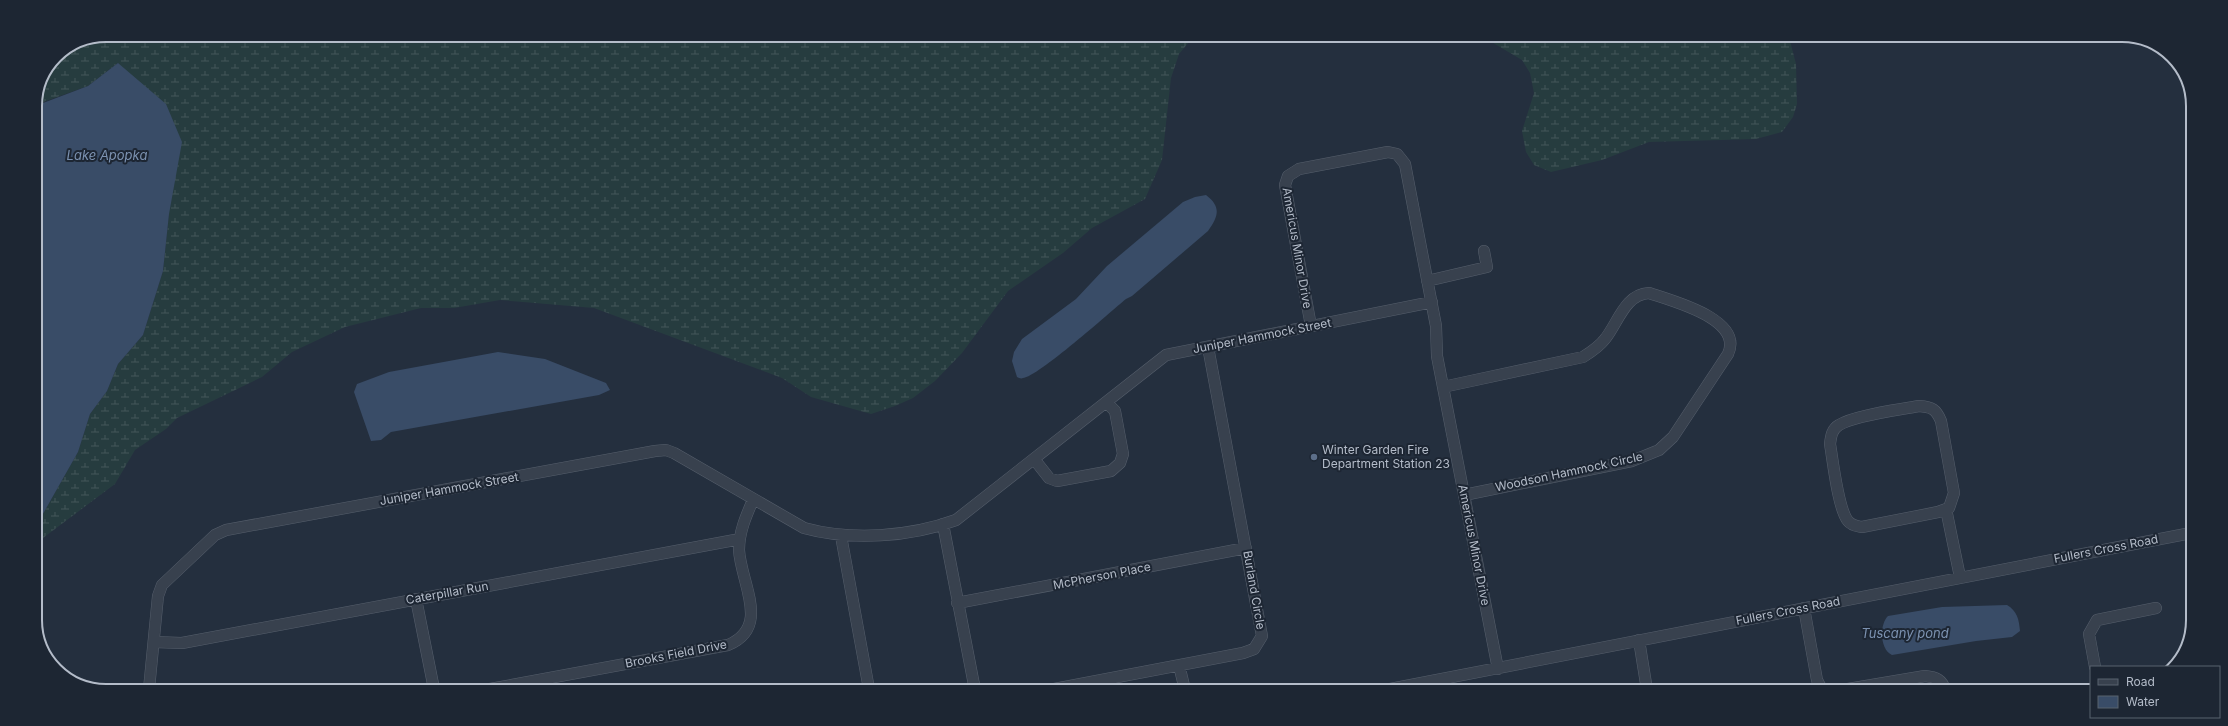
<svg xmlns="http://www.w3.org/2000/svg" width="2228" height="726" font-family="Inter,sans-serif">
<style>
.wetland{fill:url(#wetland-marsh)}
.water{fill:#394c67}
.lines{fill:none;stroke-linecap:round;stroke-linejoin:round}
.minor-casing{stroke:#565f6c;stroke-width:12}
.minor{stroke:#38414e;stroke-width:11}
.service-dot{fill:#5c6f8a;stroke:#1d2633;stroke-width:1.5}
.labels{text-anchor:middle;stroke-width:4;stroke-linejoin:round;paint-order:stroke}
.street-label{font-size:12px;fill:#b4bcc9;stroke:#1d2633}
.poi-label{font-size:12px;fill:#b4bcc9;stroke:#1d2633;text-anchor:start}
.water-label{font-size:13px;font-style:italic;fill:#7c92b1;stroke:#1d2633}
.rim{fill:none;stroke:#b4bcc9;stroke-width:2}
</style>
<defs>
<pattern id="wetland-marsh" width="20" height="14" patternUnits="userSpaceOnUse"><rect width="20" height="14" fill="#263c3f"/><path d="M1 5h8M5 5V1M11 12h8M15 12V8" fill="none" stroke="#435659"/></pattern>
</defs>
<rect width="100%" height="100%" fill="#242f3e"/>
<!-- wetland -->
<path class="wetland" d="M106,35L1194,36L1179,54L1171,78L1162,160L1145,199L1092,228L1063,253L1008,291L962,353L935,381L913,398L895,406L871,414L811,397L782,378L594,308L500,300L454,308H421L345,327L292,352L262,377L177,418L166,429L135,450L115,484L35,544L36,526L78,452L90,414L107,391L118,364L143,335L163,271L169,214L118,63L88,86L35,105C41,76 49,54 79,41C86,37 98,37 106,35Z
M1483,37H1789L1796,64L1797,104L1793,117L1782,132L1756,139L1649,142L1602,160L1551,172L1534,165L1526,152L1522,131L1534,93L1530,73L1522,60Z"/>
<!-- water -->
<path class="water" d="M118,63L166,104L182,142L169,214L163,271L143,335L118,364L107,391L90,414L78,452L35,528V106L88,86Z
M1206,195C1222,207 1218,217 1208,231L1132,296L1126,299C1110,312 1038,377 1023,378C1021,379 1019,378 1017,377L1012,361L1014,352L1022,339L1076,299L1107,266L1183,202L1195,197Z
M498,352L545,359L606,383L610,390L599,395L391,432L381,440L371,441L354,392L357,384L389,372Z
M2007,605C2017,611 2019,619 2020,631L2012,637L1976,641L1892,655C1880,650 1879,625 1888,616L1942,607Z"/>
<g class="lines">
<!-- minor casing -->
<g class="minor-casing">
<path id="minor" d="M1427,281L1487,267L1484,251
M1311,326L1285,185L1288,176L1299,169L1388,152L1397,154L1405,164L1436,326L1437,356L1443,387L1498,669
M1443,387L1583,357C1591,352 1599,347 1605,339C1618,323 1625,294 1649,293C1672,301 1744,319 1728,354L1673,437L1659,450L1632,461L1464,495
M1919,406C1932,407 1936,409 1941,421L1954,493L1949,508L1938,512L1862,527C1857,526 1852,526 1848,521C1838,509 1833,461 1830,444C1831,436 1832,429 1839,425C1855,415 1899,410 1919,406Z
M1034,459L1049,478L1057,481L1111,471L1120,463L1123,454L1115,411L1106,402
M1946,509L1960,577
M943,524L975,690
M841,536L869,689
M416,599L434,689
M957,603L1246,548
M1804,608L1817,680L1820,686L1825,691
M1639,640L1647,690
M154,642L182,643L740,539
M1179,665L1185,690
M2095,667L2089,634L2097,620L2156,608
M149,689L158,596L162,585L215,535L226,530L655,451L666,450L674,453L804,528C851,541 910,537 956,520L1166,355L1432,302
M490,689L728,645C771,627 741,584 739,550C739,532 746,516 753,500
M1049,690L1243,653L1254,649L1262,636L1208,347
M1385,690L2191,533
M1836,691L1925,676C1935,677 1943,679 1945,691
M2087,691L2091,690"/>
</g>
<!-- minor -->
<use href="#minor" class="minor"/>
</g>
<!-- markers -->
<circle class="service-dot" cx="1314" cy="457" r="4"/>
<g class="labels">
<!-- street labels -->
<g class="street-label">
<text transform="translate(1297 248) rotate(80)" y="4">Americus Minor Drive</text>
<text transform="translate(1262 336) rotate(-11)" y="4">Juniper Hammock Street</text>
<text transform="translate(1569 472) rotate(-12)" y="4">Woodson Hammock Circle</text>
<text transform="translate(449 489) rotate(-10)" y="4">Juniper Hammock Street</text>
<text transform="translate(1474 545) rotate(79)" y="4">Americus Minor Drive</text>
<text transform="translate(2106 549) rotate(-11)" y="4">Fullers Cross Road</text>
<text transform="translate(1102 576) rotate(-11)" y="4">McPherson Place</text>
<text transform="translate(1254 590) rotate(80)" y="4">Burland Circle</text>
<text transform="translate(447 593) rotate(-10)" y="4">Caterpillar Run</text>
<text transform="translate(1788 611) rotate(-11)" y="4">Fullers Cross Road</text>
<text transform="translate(676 654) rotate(-11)" y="4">Brooks Field Drive</text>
</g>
<!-- poi labels -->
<g class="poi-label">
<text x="1322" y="454">Winter Garden Fire<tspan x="1322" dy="14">Department Station 23</tspan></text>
</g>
<!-- water labels -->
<g class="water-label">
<text x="107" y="160">Lake Apopka</text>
<text x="1905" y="638">Tuscany pond</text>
</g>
</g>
<!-- crop -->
<path d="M0 0H2228V726H0ZM106 42H2122A64 64 0 0 1 2186 106V620A64 64 0 0 1 2122 684H106A64 64 0 0 1 42 620V106A64 64 0 0 1 106 42Z" fill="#1d2633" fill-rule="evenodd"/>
<path class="rim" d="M106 42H2122A64 64 0 0 1 2186 106V620A64 64 0 0 1 2122 684H106A64 64 0 0 1 42 620V106A64 64 0 0 1 106 42Z"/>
<!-- legend -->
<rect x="2090" y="666" width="130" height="52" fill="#1d2633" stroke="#59626f"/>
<rect x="2098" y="679" width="20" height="6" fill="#38414e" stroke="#59626f"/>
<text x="2126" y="686" font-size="12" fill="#b4bcc9">Road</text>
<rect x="2098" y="696" width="20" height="12" fill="#394c67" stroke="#59626f"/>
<text x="2126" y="706" font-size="12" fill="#b4bcc9">Water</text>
</svg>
